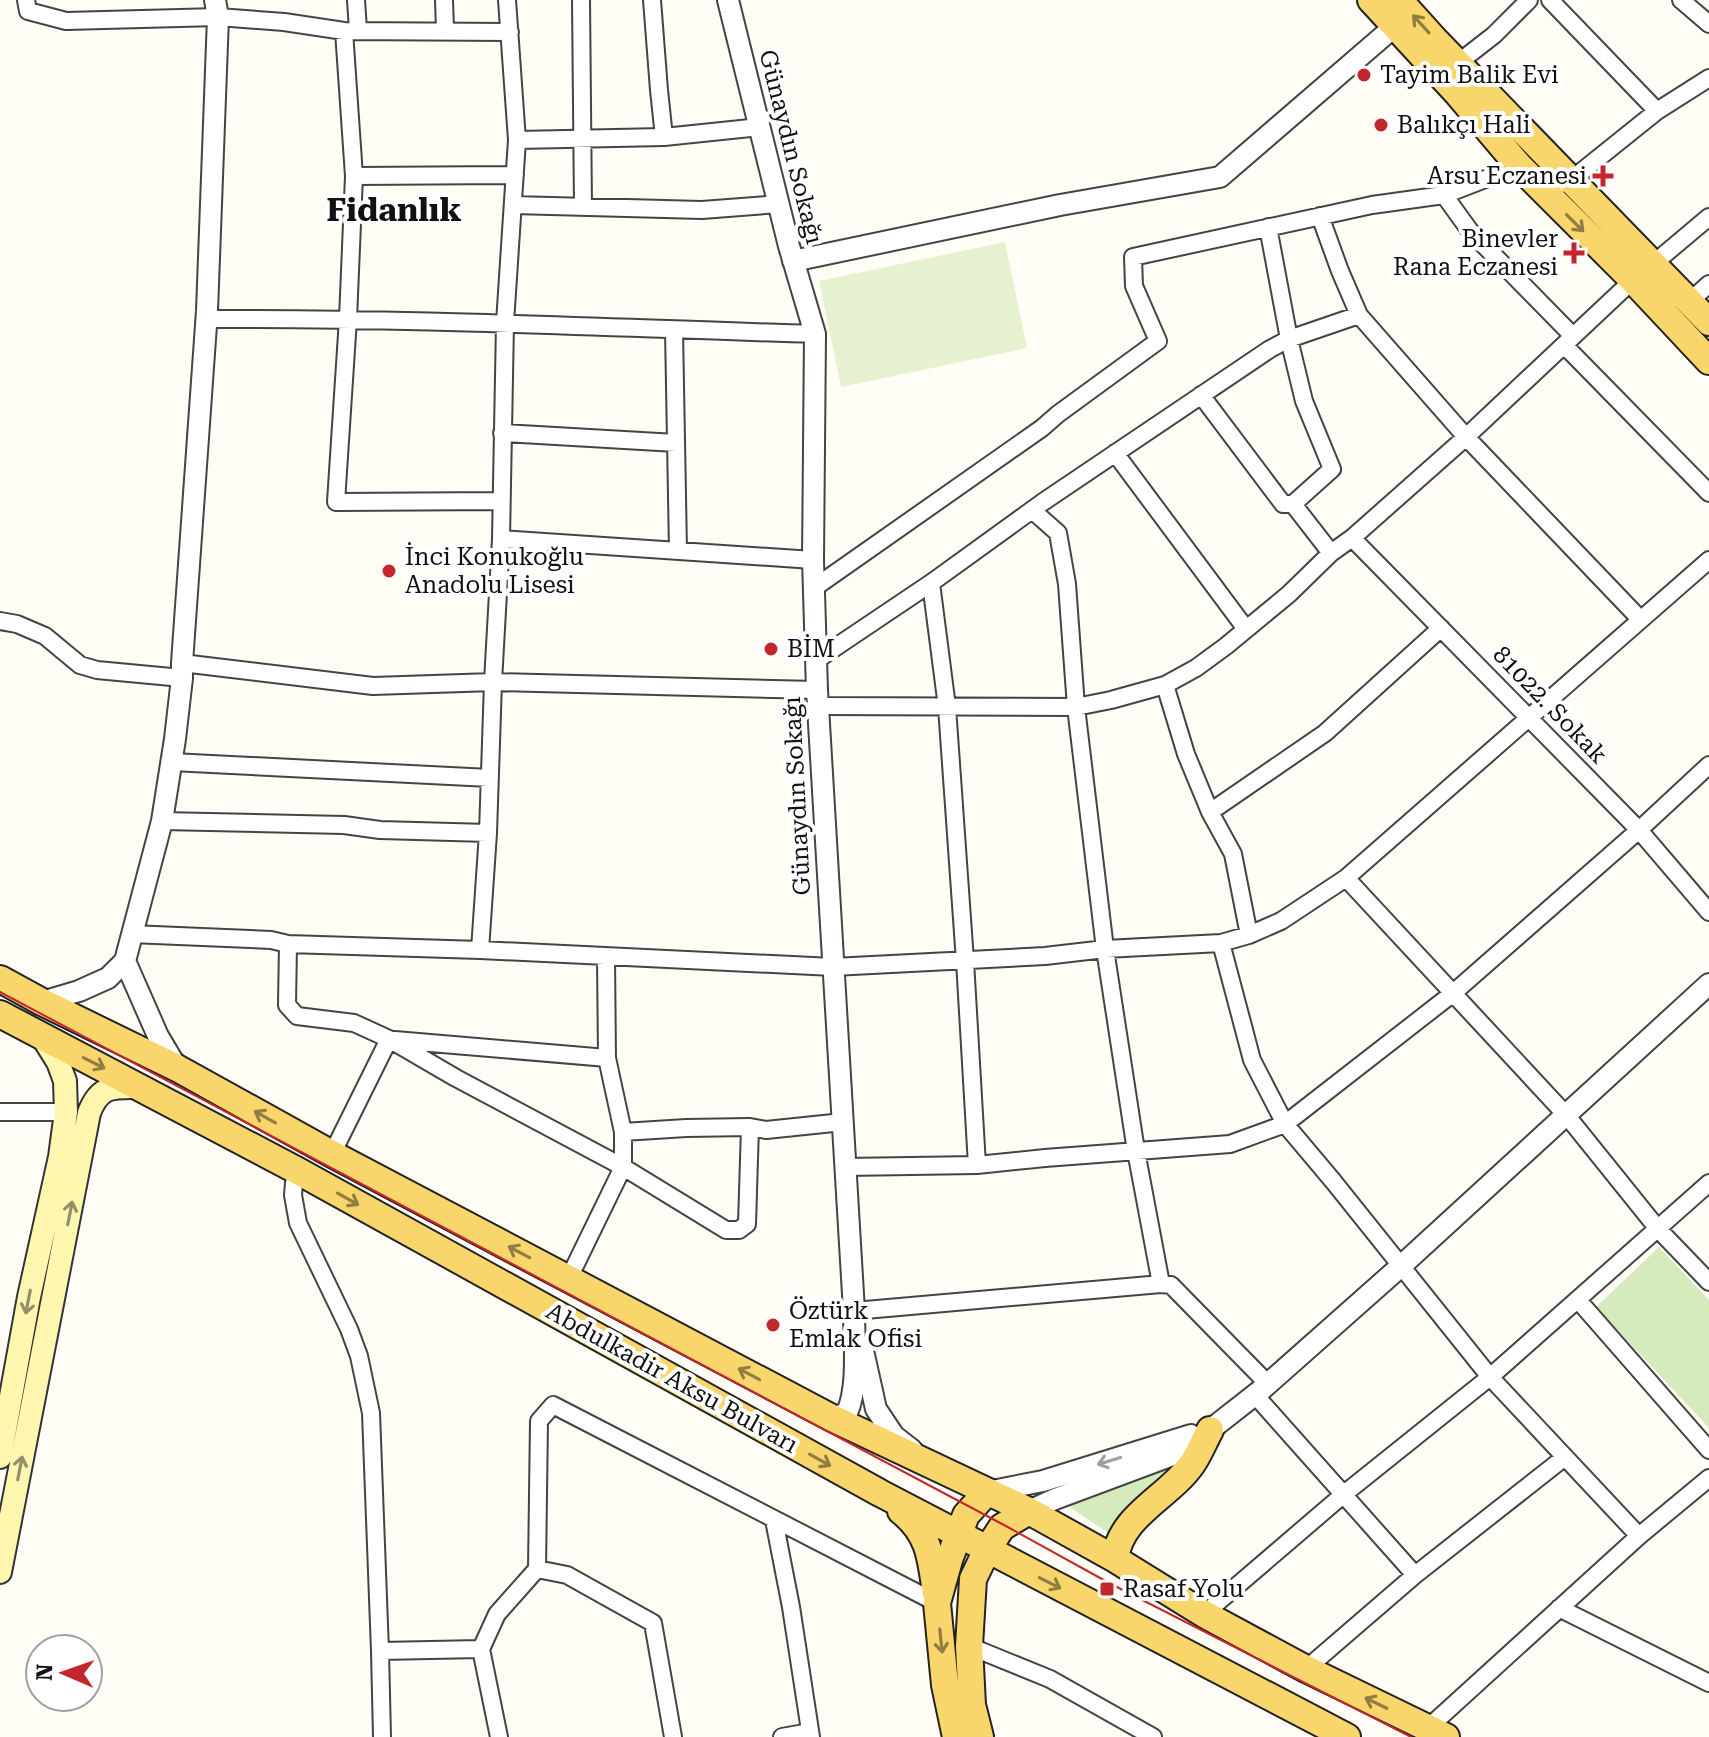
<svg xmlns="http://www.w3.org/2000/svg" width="1709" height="1737" font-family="'Roboto Serif',serif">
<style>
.green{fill:#d5ebbd}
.pitch{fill:#e6f2cf}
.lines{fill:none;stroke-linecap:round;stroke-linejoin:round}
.minor-casing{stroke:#444;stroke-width:20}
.tertiary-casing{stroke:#444;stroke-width:24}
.secondary-casing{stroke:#333;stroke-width:26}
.primary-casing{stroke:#222;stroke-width:30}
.minor{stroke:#fff;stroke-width:16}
.tertiary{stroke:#fff;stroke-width:20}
.secondary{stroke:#fff6b0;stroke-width:22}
.primary{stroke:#f9d66b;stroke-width:26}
.tram{stroke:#c4262e;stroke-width:2}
.oneway{stroke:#917d42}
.oneway2{stroke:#948f68}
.oneway3{stroke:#a0a0a0}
.poi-dot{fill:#c4262e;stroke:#fff;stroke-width:3}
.labels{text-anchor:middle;stroke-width:8;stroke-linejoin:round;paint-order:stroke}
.poi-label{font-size:24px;fill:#111;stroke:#fff;text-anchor:start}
.street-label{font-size:24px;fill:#111;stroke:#fff}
.district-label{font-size:32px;font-weight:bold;fill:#111;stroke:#fff}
</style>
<rect width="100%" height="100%" fill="#fffdf5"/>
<!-- green -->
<path class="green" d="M1659,1247L1709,1300V1428L1596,1307Z
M1190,1456L1113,1536L1068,1506V1504Z"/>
<!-- pitch -->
<path class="pitch" d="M1005,242L1027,348L841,387L819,281Z"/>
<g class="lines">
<!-- minor casing -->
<g class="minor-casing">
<path id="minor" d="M26,0L28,11L66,21L218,17L284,22L344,31L510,32
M356,0L358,30
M444,0L445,30
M581,0L583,207
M652,0L659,90L664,137
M1550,0L1657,111
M1681,0L1709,24
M344,31L354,176L348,319L336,502L501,501
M1458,63L1494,35L1529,0
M517,140L664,137L760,127
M354,176L515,175
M1566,184L1657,111L1709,78
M1444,195L1470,231L1573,336
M513,205L702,210L779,204
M1320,216L1340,271L1359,315L1466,437L1640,619
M1268,227L1289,339L1304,401L1332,469L1293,504
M1653,264L1709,217
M1689,302L1709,284
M207,319C410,318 612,328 815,334
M674,330L678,551
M1564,345L1709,493
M1201,395L1283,504H1293L1331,553
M502,433L676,443
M1115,453L1246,629
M1352,538L1639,830L1709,912
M501,539L813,560
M931,583L947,707L965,961L977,1165
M814,588L1042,428L1058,414L1158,341L1134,286L1133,257L1372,205L1444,195L1519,166
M0,621L17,624L45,636L80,665L97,670L182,678
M818,659L931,583L1043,502L1270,349L1289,339L1359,315
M182,663L373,686L493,682L817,690
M1165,685L1186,754L1210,812L1233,854L1249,935
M818,706L1076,707L1111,700L1165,685L1196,668L1226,646L1289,594L1331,553L1352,538L1466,437L1633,280
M172,762L490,778
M1210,812L1325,733L1441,628
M162,821L344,825L380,830L488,833
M1346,878L1567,1116L1658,1229L1709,1282
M131,934L271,940L288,944L480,950L833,967L1045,956L1105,949L1221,943L1249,935L1281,921L1346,878L1709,560
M1221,943L1252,1060L1285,1124L1333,1181L1490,1377L1639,1536
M288,944L287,1005L297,1016L354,1023L389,1039L332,1154
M480,950L488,833L493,682L501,539L505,323L517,140L507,0
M606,957L607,1058L623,1132
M389,1039L456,1078L623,1167L726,1230H739L747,1224L750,1127
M395,1040L607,1058
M0,1112H66
M845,1167L977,1165L1045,1158L1230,1144L1285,1124L1452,994L1639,830L1709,765
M298,1171L294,1183L293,1195L298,1223L349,1329L359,1356L371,1413L380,1651L382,1737
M569,1278L623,1167V1132L686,1128L750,1127L766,1130L843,1122
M1161,1284L1171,1285L1268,1384
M1578,1300L1709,1450
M854,1311L1161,1284L1136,1151L1105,949L1076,707L1067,584L1058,533L1032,510
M1255,1395L1415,1575
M774,1520L791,1607L811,1737
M537,1569L567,1575L653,1623L673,1737
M1559,1608L1709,1683
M1204,1614L1344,1494L1490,1377L1709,1183
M969,1646L1050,1679L1153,1737
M380,1651L481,1649
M1306,1669L1415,1575L1565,1457
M1428,1728L1639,1536L1709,1478
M499,1737L481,1649L497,1614L537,1569L539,1421L553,1405L937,1603
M782,1737L810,1732"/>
</g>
<!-- tertiary casing -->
<g class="tertiary-casing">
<path id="tertiary" d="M728,0L789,246L815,334L813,560L817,690L854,1311C854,1342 859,1385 847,1413L832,1418
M793,261L1060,205L1220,177L1395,26
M125,961L158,1036L177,1068
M42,1002L79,991L108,978L125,961L162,821L175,739L182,678V663L207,311L218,17L215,0
M862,1346L876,1409L894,1436L912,1450
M987,1492L1043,1481L1191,1435
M1029,1511L1055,1499L1181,1452L1210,1430L1261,1390L1401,1266L1709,984"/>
</g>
<!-- secondary casing -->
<g class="secondary-casing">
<path id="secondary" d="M0,1457L29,1297L60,1157L66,1112L65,1081L58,1062L43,1038
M0,1572L89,1113C100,1084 114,1087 141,1087"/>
</g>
<!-- primary casing -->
<g class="primary-casing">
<path id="primary" d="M1371,0L1458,94L1519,166L1633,280L1709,361
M1399,0L1435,40L1709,322
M0,979L42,1002L177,1068L332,1154L832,1418L1029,1511L1115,1559L1204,1614L1306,1669L1446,1737
M0,1014L298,1171L880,1493L1347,1737
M901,1511C930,1534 931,1559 936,1593
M1115,1559C1120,1515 1169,1497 1192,1464C1199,1454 1204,1441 1210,1430
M956,1737L945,1685L937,1603L949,1560L966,1515L987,1492
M980,1737L972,1705L969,1646L973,1579L987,1550L1002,1527L1029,1511"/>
</g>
<!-- minor -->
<use href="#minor" class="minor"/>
<!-- tertiary -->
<use href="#tertiary" class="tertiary"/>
<!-- secondary -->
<use href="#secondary" class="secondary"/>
<!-- primary -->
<use href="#primary" class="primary"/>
<!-- tram -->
<path class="tram" d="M0,992L1004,1525L1111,1584L1411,1737"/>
</g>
<!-- one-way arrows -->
<defs><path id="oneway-shaft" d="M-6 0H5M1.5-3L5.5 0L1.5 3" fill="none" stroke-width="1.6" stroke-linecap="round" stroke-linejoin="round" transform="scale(2)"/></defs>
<g class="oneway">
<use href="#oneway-shaft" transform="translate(1421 24) rotate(-132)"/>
<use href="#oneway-shaft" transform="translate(1575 223) rotate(45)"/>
<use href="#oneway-shaft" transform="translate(94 1063) rotate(27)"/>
<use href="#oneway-shaft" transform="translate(265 1117) rotate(-151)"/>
<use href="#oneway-shaft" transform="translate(348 1199) rotate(29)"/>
<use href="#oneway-shaft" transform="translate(519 1252) rotate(-152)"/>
<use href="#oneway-shaft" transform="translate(749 1374) rotate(-152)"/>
<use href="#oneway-shaft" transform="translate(820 1460) rotate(29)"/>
<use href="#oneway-shaft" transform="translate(1050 1583) rotate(27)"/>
<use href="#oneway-shaft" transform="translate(941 1641) rotate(84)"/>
<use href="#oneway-shaft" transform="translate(1376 1703) rotate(-154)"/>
</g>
<g class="oneway2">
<use href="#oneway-shaft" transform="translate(70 1213) rotate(-79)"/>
<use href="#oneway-shaft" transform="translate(28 1302) rotate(101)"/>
<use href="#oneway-shaft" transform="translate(20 1468) rotate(-79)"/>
</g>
<use class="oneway3" href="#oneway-shaft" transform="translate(1109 1461) rotate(163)"/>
<!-- markers -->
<g class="poi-dot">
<circle cx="1364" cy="75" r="8"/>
<circle cx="1381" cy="125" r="8"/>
<path d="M1599 164h8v8h8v8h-8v8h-8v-8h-8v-8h8z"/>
<path d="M1570 241h8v8h8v8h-8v8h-8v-8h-8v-8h8z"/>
<circle cx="389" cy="571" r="8"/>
<circle cx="771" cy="649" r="8"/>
<circle cx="773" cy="1325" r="8"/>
<rect x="1099" y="1581" width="16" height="16" rx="4"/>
</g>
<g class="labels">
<!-- poi labels -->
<g class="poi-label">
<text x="1380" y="83">Tayim Balik Evi</text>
<text x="1397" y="133">Balıkçı Hali</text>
<text x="1587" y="184" text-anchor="end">Arsu Eczanesi</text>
<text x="1558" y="247" text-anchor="end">Binevler<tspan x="1558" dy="28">Rana Eczanesi</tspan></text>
<text x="405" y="565">İnci Konukoğlu<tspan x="405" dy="28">Anadolu Lisesi</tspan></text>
<text x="787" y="657">BİM</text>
<text x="789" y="1319">Öztürk<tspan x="789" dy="28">Emlak Ofisi</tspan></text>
<text x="1123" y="1597">Rasaf Yolu</text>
</g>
<!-- street labels -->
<g class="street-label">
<text transform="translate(791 147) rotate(76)" y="8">Günaydın Sokağı</text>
<text transform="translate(1550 705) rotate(46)" y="8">81022. Sokak</text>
<text transform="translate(797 796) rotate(-93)" y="8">Günaydın Sokağı</text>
<text transform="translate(672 1378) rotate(29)" y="8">Abdulkadir Aksu Bulvarı</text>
</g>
<!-- district labels -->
<g class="district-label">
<text x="394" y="221">Fidanlık</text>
</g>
</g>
<!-- north arrow -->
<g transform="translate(64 1673) rotate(272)"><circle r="38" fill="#ffffff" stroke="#a0a0a0" stroke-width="2"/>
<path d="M0-6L14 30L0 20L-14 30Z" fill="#c4262e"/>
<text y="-12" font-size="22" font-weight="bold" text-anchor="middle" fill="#111111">N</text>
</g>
</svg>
